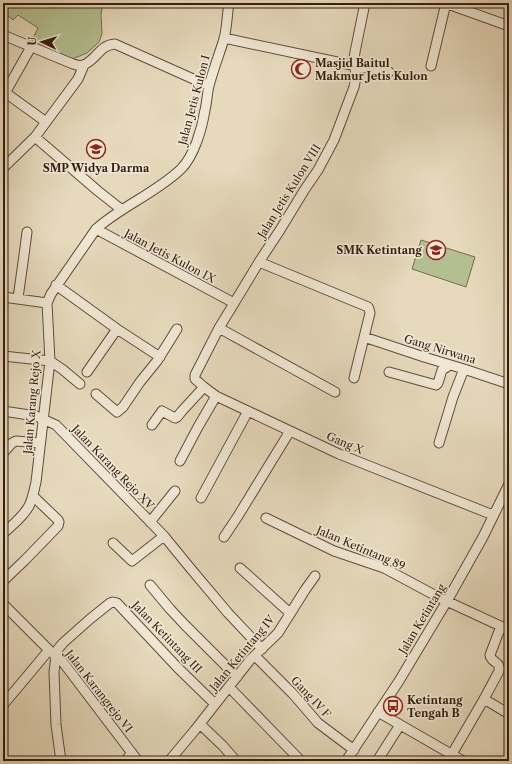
<svg xmlns="http://www.w3.org/2000/svg" width="512" height="764" font-family="'Libre Caslon Text',serif">
<style>
.green{fill:#b4bf91;stroke:#756e50}
.lines{fill:none;stroke-linecap:round;stroke-linejoin:round}
.minor-casing{stroke:#624c3a;stroke-width:11}
.minor{stroke:#efe6d3;stroke-width:9}
.labels{text-anchor:middle;stroke-width:3.5;stroke-linejoin:round;paint-order:stroke}
.poi-label{font-size:11px;font-weight:bold;fill:#361d0f;stroke:#efe6d3;text-anchor:start}
.street-label{font-size:11px;fill:#361d0f;stroke:#efe6d3}
</style>
<rect width="100%" height="100%" fill="#e6d9bc"/>
<filter id="stains"><feTurbulence type="fractalNoise" baseFrequency=".005" numOctaves="4"/><feColorMatrix values="0 0 0 0 .2 0 0 0 0 .09 0 0 0 0 .02 0 0 0 .5 -.17"/></filter>
<radialGradient id="worn" r=".72"><stop offset=".6" stop-color="#630" stop-opacity="0"/><stop offset="1" stop-color="#630" stop-opacity=".3"/></radialGradient>
<!-- green -->
<path class="green" d="M3,3H103L101,14L102,34L99,42L87,53L70,60L32,40L38,28L18,15L13,20L3,12Z
M421,240L475,257L466,287L412,269Z"/>
<g class="lines">
<!-- minor casing -->
<g class="minor-casing">
<path id="minor" d="M365,3L355,52L354,59L356,77L354,87L334,140L318,170L305,189L280,230L259,262L219,328L195,375V379L204,387L216,396L339,454L493,515
M445,3L509,26
M3,35L73,64C76,65 80,66 83,65C96,61 99,45 115,44L209,86
M224,38L342,63L389,72
M431,66L446,3
M3,91L46,122
M5,93L31,47
M35,137L98,191L122,210
M3,168L35,137L78,79L84,65
M96,229L234,303
M259,262L368,307L369,309L370,313L354,378
M56,285L117,329L87,372
M3,297L47,303
M18,298L24,255L27,232
M219,328L335,392
M117,329L160,357
M364,337L424,357L464,369L509,384
M3,356L50,361L62,369L80,384
M389,372L436,385L438,383L442,370L450,365
M96,394L117,412L123,407L140,382L157,361L177,329
M3,411L36,416L56,425L164,536L191,569L228,613L262,649
M152,425L162,411L175,418L177,417L182,411L204,387
M439,443L453,397L464,369
M3,453L12,443L16,441L40,443
M180,461L198,427L216,396
M201,498L248,411
M266,518L334,551L384,568L440,598L509,630
M150,522L175,491
M3,534C12,525 23,517 29,506C33,498 34,490 36,482L50,361L47,303L51,294L96,229C122,206 156,193 181,169C194,156 202,129 205,110C207,102 207,94 209,86C213,70 219,55 224,39C227,28 227,15 229,3
M224,537L238,516L290,431
M113,543L132,561L164,536
M240,568L290,613
M3,581L25,560L58,526L59,522L58,520L33,496
M150,585L170,609L185,625L237,677
M3,604L49,650L62,661L138,761
M255,656L293,694L318,723L354,750
M229,687L301,761
M484,699L509,714
M3,705L49,650
M378,712L463,761
M200,724L223,746L236,761
M452,754L484,699L499,671C501,661 491,663 490,655L501,626
M61,761L56,725L54,672L56,655L58,649L63,643L90,619L110,603L113,602L117,603L178,668L215,704
M125,761L132,753
M169,761L195,730L213,707L250,660L278,633L305,590L315,576
M346,761L399,681L447,601L483,537L509,484
M377,761L400,725"/>
</g>
<!-- minor -->
<use href="#minor" class="minor"/>
</g>
<!-- icons -->
<defs>
<g id="mosque-ring" transform="scale(1)"><circle r="9.5" fill="#efe6d3" stroke="#8f2418" stroke-width="1.5"/><path d="M3.5-4.9A6 6 0 1 0 3.5 4.9A5 5 0 1 1 3.5-4.9Z" fill="#8f2418"/></g>
<g id="school-ring" transform="scale(1)"><circle r="9.5" fill="#efe6d3" stroke="#8f2418" stroke-width="1.5"/><path d="M0-5L7-2L0 1L-7-2ZM-4 1L0 2.5L4 1V4Q0 6-4 4Z" fill="#8f2418"/></g>
<g id="bus-ring" transform="scale(1)"><circle r="9.5" fill="#efe6d3" stroke="#8f2418" stroke-width="1.5"/><path d="M-5-6H5V4H4V6H2V4H-2V6H-4V4H-5ZM-3.5-4V0h7V-4ZM-3.5 1.2v1.5H-2V1.2ZM2 1.2v1.5H3.5V1.2Z" fill="#8f2418"/></g>
</defs>
<g fill-rule="evenodd">
<use href="#mosque-ring" x="301" y="69"/>
<use href="#school-ring" x="96" y="149"/>
<use href="#school-ring" x="436" y="250"/>
<use href="#bus-ring" x="393" y="706"/>
</g>
<g class="labels">
<!-- poi labels -->
<g class="poi-label">
<text x="315" y="67">Masjid Baitul<tspan x="315" dy="13">Makmur Jetis Kulon</tspan></text>
<text x="96" y="172" text-anchor="middle">SMP Widya Darma</text>
<text x="422" y="254" text-anchor="end">SMK Ketintang</text>
<text x="407" y="704">Ketintang<tspan x="407" dy="13">Tengah B</tspan></text>
</g>
<!-- street labels -->
<g class="street-label">
<text transform="translate(194 100) rotate(-75)" y="4">Jalan Jetis Kulon I</text>
<text transform="translate(289 191) rotate(-58)" y="4">Jalan Jetis Kulon VIII</text>
<text transform="translate(170 256) rotate(28)" y="4">Jalan Jetis Kulon IX</text>
<text transform="translate(440 349) rotate(17)" y="4">Gang Nirwana</text>
<text transform="translate(32 402) rotate(-85)" y="4">Jalan Karang Rejo X</text>
<text transform="translate(345 443) rotate(23)" y="4">Gang X</text>
<text transform="translate(113 467) rotate(46)" y="4">Jalan Karang Rejo XV</text>
<text transform="translate(361 548) rotate(23)" y="4">Jalan Ketintang 89</text>
<text transform="translate(422 619) rotate(-59)" y="4">Jalan Ketintang</text>
<text transform="translate(167 637) rotate(46)" y="4">Jalan Ketintang III</text>
<text transform="translate(242 653) rotate(-50)" y="4">Jalan Ketintang IV</text>
<text transform="translate(99 691) rotate(52)" y="4">Jalan Karangrejo VI</text>
<text transform="translate(311 697) rotate(47)" y="4">Gang IV F</text>
</g>
</g>
<!-- margin -->
<rect width="512" height="764" fill="none" stroke="#e6d9bc" stroke-width="16"/>
<rect x="4" y="4" width="504" height="756" fill="none" stroke="#361d0f" stroke-width="2"/>
<rect x="8" y="8" width="496" height="748" fill="none" stroke="#361d0f"/>
<!-- north arrow -->
<g transform="translate(42 42) rotate(274)" stroke="#efe6d3" stroke-width="3" paint-order="stroke">
<path d="M0-3L7 15L0 10L-7 15Z" fill="#361d0f"/>
<text y="-6" font-size="11" font-weight="bold" text-anchor="middle" fill="#361d0f">U</text>
</g>
<rect width="100%" height="100%" filter="url(#stains)"/>
<rect width="100%" height="100%" fill="url(#worn)"/>
</svg>
